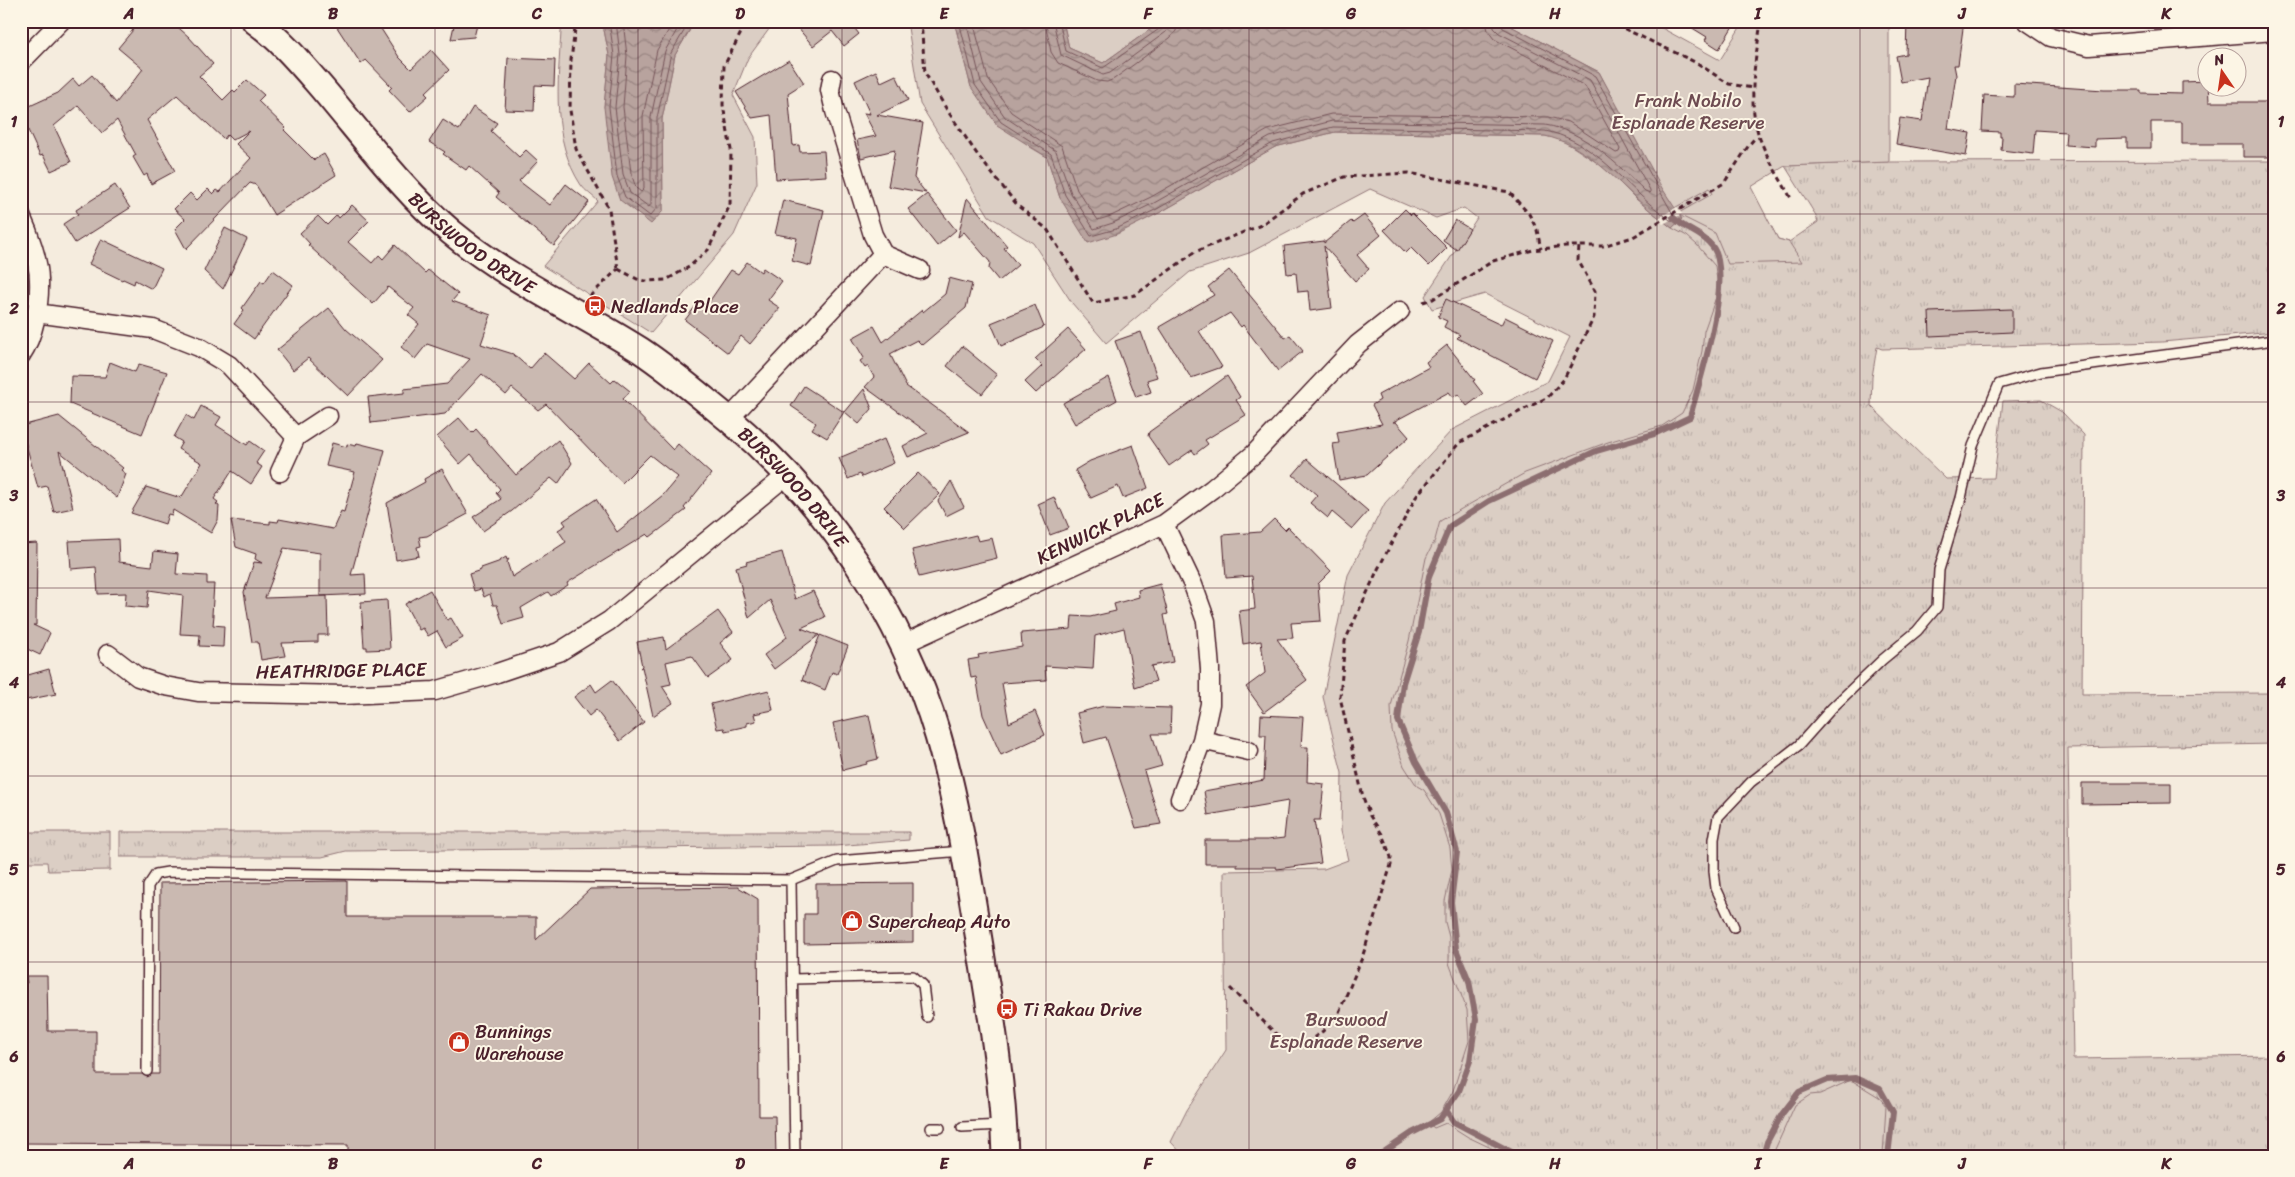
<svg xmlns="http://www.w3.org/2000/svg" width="2295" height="1177" font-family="Sriracha,sans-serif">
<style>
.grass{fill:url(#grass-tufts);stroke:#927678}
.park{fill:#dbcec4;stroke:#927678}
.water{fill:url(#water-waves);stroke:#8c6e70}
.pier{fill:#f5ecde}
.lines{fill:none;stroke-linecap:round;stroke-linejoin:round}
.shore{stroke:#765459;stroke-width:1}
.stream{stroke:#8c6e70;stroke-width:6}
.building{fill:#cab9b1;stroke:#4a1f2b}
.lane-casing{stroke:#4a1f2b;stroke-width:12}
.street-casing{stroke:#4a1f2b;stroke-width:21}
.secondary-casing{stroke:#4a1f2b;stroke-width:29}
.path{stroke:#4a1f2b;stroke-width:3;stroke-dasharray:5 4;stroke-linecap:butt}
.lane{stroke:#fcf5e5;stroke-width:9}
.street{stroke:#fcf5e5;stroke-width:18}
.secondary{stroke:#fcf5e5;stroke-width:25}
.grid{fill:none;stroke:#4a1f2b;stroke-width:1;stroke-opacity:0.55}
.labels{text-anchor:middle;stroke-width:4;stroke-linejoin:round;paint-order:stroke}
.park-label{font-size:19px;fill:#6e4b51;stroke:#fcf5e5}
.street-label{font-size:19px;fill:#4a1f2b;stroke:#fcf5e5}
.poi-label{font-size:19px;fill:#4a1f2b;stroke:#fcf5e5;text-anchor:start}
.neatline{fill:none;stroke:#4a1f2b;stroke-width:2}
.grid-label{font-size:16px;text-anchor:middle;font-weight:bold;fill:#4a1f2b}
</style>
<defs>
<pattern id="grass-tufts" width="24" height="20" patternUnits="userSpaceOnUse" patternTransform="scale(1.25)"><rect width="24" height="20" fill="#dbcec4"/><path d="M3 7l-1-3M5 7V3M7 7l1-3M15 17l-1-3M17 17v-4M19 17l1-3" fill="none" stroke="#bdb0a9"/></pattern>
<pattern id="water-waves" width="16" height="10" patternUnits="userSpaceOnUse" patternTransform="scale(1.25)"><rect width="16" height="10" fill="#b8a39e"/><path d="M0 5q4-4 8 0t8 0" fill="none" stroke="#988481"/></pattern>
</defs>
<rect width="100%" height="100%" fill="#f5ecde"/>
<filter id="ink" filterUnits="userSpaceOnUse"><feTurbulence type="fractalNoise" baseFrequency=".02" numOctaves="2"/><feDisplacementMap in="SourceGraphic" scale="10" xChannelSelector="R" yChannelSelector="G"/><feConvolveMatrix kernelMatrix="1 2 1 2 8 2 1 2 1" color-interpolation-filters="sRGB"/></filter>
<g filter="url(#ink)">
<!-- grass -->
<path class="grass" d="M1501,21H1598L1750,187L1778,239L1789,242L1818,222L1815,214L1785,166L1889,162L2274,161V332L2162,342L1882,349L1877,347L1872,377L1871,406L1946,479L1994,478L2003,401L2041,400L2062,412L2084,435L2082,694L2274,693V744L2068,748L2073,1059L2274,1056V1156H1311L1406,949L1381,576L1540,407L1672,228L1681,219L1662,188L1599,72Z
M21,832H110V870L48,871L47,862H21Z
M120,832H909V840L835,846L346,851L322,857H120Z"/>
<!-- park -->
<path class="park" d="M563,21H605L604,30L609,55L604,107L663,211L662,119L675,55L695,21H775L748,58L733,95L755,137L757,183L734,235L651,333L543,266L598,201C593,196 585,191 581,185C551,139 558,84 561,32Z
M907,21H954L971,87L1030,147L1047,157L1060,198L1159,213L1275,147L1335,132L1545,136L1561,139L1605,168L1637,200L1672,228L1687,236L1697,245L1715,266L1717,280L1716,297L1704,331L1702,351L1693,390L1682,413L1662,426L1608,442L1525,473L1440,521L1435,540L1426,558L1409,641L1391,706L1392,731L1404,766L1417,786L1424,790L1439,814L1450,848L1452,870L1445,901V922L1449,937V963L1467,1010L1469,1041L1453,1091L1441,1112L1428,1123L1434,1128L1446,1123L1468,1137L1508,1156H1184L1171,1142L1187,1110L1226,1050L1224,871L1324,869L1348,860L1341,831L1342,773L1323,697L1348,575L1385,503L1452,430L1548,381L1570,337L1485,294L1432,309L1425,296L1477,218L1464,208L1436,218L1370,189L1249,253L1190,272L1106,343L1072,303L1033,243L989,216L920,104Z
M1063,21H1162L1103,63L1069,48Z
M1501,21H1649L1720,60L1744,21H1889V162L1785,166L1751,187L1778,239L1789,242L1802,262L1728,264L1715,233L1677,214L1712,194L1709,188L1671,210L1599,72Z
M1851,1080L1879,1097L1886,1106L1883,1156H1772L1795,1105L1810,1095L1820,1094Z"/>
<!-- water -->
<path class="water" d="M605,21H695L675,55L662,119L663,211L651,224L620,200L612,177L604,107L609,55L604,30Z
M954,21H1063L1069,48L1103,63L1162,21H1501L1599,72L1662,188L1682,219L1672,228C1660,218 1647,209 1636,198C1609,173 1582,144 1545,136L1335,132L1275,147L1159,213L1117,234L1088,243L1060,198L1047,157L997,125L971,87Z"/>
<!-- pier -->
<path class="pier" d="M1677,207L1682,214L1663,224L1657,219Z"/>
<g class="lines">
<!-- shore -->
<path class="shore" d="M609,21L614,55L609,107L617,176L625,197L650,216L657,208V118L671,53L690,21
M616,21L620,55L615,107L623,174L630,193L649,207L651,204V117L665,51L682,21
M623,21L627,56L623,107L631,173L636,188L641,192L644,189L643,116L657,50L674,21
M959,21L975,85L1001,122L1051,154L1065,195L1091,236L1116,229L1157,209L1273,143L1333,127L1545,131C1584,138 1612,169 1640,195C1649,204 1660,212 1670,220H1673L1674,216L1595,76L1503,28L1500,21
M966,21L981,82L1005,117L1056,151L1071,193L1094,229L1113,223L1154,203L1270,137L1332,121L1545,125C1585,131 1617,164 1645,191L1650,193V190L1590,80L1499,33L1494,28L1493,21
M973,21L988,79L1011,112L1062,146L1077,190L1098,220L1111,216L1151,197L1268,130L1331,114L1548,117L1569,122L1616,153L1619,152L1620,149L1585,86L1494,39L1488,31L1486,21
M1045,21L1051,52L1058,63L1097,81L1107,82L1114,79L1170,38L1176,31L1178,21
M1053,21L1061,55L1103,75L1110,73L1166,32L1170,21
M1059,21L1066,51L1103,68L1162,27L1164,21"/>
<!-- stream -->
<path class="stream" d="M1446,1110L1454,1122L1519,1156
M1378,1156L1412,1133L1440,1119L1459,1091L1470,1061L1476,1019L1469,981L1456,949L1451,902L1457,852L1446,813L1416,762L1398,720L1403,683L1419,632L1429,576L1450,526L1489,501L1596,451L1654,434L1690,417C1699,382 1735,274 1712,246C1701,232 1684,230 1673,217
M1763,1156L1767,1142L1782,1114L1799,1092L1827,1080L1855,1078L1880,1089L1893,1112L1888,1156"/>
</g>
<!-- building -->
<path class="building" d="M122,21H171L189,37L213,64L199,76L223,100L233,90L235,92L247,80L264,95L258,101L286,128L284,130L314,160L324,154L336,175L274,215L256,185L250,183L186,249L175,229L185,219L174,209L190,193L197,200L208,189L213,194L217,190L220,192L251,158L236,144L249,131L232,140L227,135L224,139L177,95L147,120L175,171L151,184L147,174L144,176L133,157L136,155L117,120L102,133L78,106L54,126L71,162L51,171L43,155L40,156L21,115V110L58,93L73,79L79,86L92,75L116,103L143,69L118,48L133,30Z
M333,21H376L399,57L411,69L431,50L449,70L425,93L428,96L410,112L389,90L392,87L366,60L361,64Z
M455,21H478L474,37L451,39Z
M792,21H849L859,34L844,46L832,31L813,46Z
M1681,21H1736L1719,49L1705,40L1707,37Z
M1907,21H1964L1958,65H1954L1956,75L1948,129L1970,133L1966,156L1896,144L1900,118L1922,121L1928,77L1901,82L1896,56L1906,54Z
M508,58L555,60L554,86L535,85L534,111L505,110Z
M789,60L804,83L788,93L793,146L799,145L800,152L824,151L826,176L776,179L771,115L752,118L736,92Z
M876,71L881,82L896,75L908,100L877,115L923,123L914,178L926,193L888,186L895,150L861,158L857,140L876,136L864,113L870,114L855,81Z
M2208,81L2209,102H2274V157H2243V144H2182V122H2151V148H2127V138L2095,139V147L2065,145L2066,132L2035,130L2033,154L2001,150L2002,137H2000V132L1982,131L1984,95L2014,97V84L2104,90H2141V93L2182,94V82Z
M473,107L497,123L491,131L519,157L526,150L538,161L519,181L550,205L566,184L589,202L554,246L496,197L499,193L469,166L466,170L443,154L445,152L429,142L443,120L459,130Z
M115,185L130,208L75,243L63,224L78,214L76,210Z
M927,194L956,230L937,246L908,209Z
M967,198L1007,246L1004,248L1018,265L999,281L989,269L990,262L964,232L958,237Z
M783,200L824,210L811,266L792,261L797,238L775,234Z
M352,205L369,221L348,242L372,263L379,255L383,259L395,245L425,273L428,270L458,294L452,301L491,315L481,344L513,354L530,369L544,353L574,379L589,363L611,383L615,379L630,391L623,399L673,450L678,444L711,474L684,508L686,510L650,537L647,534L567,583L568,585L551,596L548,592L521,608L524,618L503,624L497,605H493L490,594L484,597L481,589L474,591L469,574L481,570V568L498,562L506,557L507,560L509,559L507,562L512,577L566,542L558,530L566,525L563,521L596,499L617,532L663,495L678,477L650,455L622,483L546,404L538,410L512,388L506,395L482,374L445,414L371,423L368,397L404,393V389L447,384L470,359L427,344L415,359L401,347L419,324L408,315L414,308L388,287L373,304L308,245L310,244L300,233L318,216L327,225L337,215L339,218Z
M1405,209L1411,215L1412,213L1447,248L1429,266L1411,248L1406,253L1384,230Z
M1364,215L1381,235L1357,255L1369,269L1355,281L1324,246L1332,308L1310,311L1308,291L1298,292L1296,273L1287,274L1284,246L1324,241V243L1351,221L1353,223Z
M1455,220L1470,229L1457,250L1443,240Z
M225,228L247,239L223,289L204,271Z
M101,239L162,268L152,289L135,280L134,284L123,279L122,280L89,264Z
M747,262L761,272L763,268L782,281L768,300L780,308L750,344L741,336L728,353L685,320L698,303L703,307L708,301L709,302L731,270L738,274Z
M273,270L293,285L254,339L234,324L244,310L242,308L261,281L264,283Z
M1229,270L1285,338L1290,335L1303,351L1278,371L1243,325L1241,327L1230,313L1199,331L1222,367L1191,378L1159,327L1214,295L1208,287Z
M949,278L972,284L966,308L922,345L917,340L890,354L906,386L969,432L908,457L903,446L928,433L865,387L874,377L868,366L865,368L860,361L864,358L852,338L874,326L883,342L922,310L923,312L945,294Z
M1446,299L1501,325L1505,317L1553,341L1535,378L1457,338L1460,335L1444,327L1447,321L1438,317Z
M1035,305L1044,327L1001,346L991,323Z
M329,308L346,329L382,360L348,396L308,358L293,370L277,350Z
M2012,309V332L1930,336L1929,312Z
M1068,329L1086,349L1036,393L1025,382L1042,366L1035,359Z
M1141,332L1157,377L1147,380L1151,392L1136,397L1115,341Z
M1447,345L1475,380L1473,381L1483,394L1467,406L1458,394L1453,397L1449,392L1393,422H1396L1409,437L1367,475L1339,480L1333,444L1339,443L1337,432L1382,424L1372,405L1380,400L1378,395L1429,367L1426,362Z
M962,346L997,375L982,394L947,366Z
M110,362L135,372L139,364L167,372L142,434L70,404L71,376L105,377Z
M1227,376L1240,397L1236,400L1246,415L1205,440L1208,444L1195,454L1192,450L1169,466L1148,436L1149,432Z
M1109,377L1117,400L1075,424L1063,403Z
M804,386L844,412L827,438L812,429L816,423L791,406Z
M864,389L872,409L859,424L845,412Z
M201,406L221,417L216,425L247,445L250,441L264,451L256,463L262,467L251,484L232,471L214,499L218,502L216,504L219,506L218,520L211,533L173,510L172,515L168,514L165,524L131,513L146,487L181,498L202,463L178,449L182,442L174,437L186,415L194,420Z
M59,416L123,468L121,470L126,474L117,498L59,451L73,508L54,512L47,486L38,488L21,426Z
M459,418L472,433L476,429L516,475L558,440L572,463L558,484L551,478L512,511L483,531L473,517L501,499L496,493L500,489L471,454L460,464L437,437Z
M884,439L894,463L862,477L860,474L848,479L839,458Z
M332,443L347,447V444L356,446L357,443L385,450L351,575L365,574L366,594L320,596V553L284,548L265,598L327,596L328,635H318V642L282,643L285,656L261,660L258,642H252L244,592L254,562L262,563L255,559L256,554L236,547L231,520L270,524V521L278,522L279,519L333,529L341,511L344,512L355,472L326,466Z
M1133,445L1148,488L1123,498L1118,486L1091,498L1075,470L1090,461Z
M1307,459L1368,511L1352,529L1332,512L1328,518L1310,503L1317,495L1293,475Z
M442,469L468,514L427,536L419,537L421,546L417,547L419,556L396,560L387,503L425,482L424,479Z
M918,473L940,494L905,528L884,507Z
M951,481L964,507L946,516L938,501Z
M1054,497L1059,510L1061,509L1069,528L1050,535L1038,504Z
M1274,519L1285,530L1288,527L1331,571L1318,584L1321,621L1291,623L1293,638L1277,639L1307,680L1264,712L1246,687L1265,673L1261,641L1243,644L1239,611L1255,609L1252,576L1226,578L1223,535L1260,532Z
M976,535L978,541L992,538L997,558L919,577L912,550Z
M118,539L119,562L152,566L154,551L178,554L176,574L207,576V584H214L212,615H214L213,625L224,626L223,647L199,646L200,635L180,634L183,595L149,590L147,608L125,606L126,593L98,594L96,567L71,569L69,541Z
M37,543L36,625H33L50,633L40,655L21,646V544Z
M782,552L795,599L813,591L825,617L801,628L819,635L774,669L764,655L787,637L770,600L749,618L736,567L747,564L746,562Z
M1160,584L1168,614L1164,615L1173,662L1151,666L1156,681L1135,688L1124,628L1095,636L1093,669L1045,666L1046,680L1002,683L1009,723L1035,711L1045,735L1001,755L983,715L976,677L971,678L968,660L979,658L978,655L1022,647L1021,633L1071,629L1072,616L1090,617L1116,611L1114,604L1139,597L1138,590Z
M430,590L447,620L451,618L463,638L446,647L437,631L428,636L423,628L419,630L405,604Z
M387,600L390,649L367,650V647H364L361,602Z
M718,611L733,632L720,643L733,660L708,678L692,656L666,662L671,684L662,686L673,703L653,716L642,667L640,668L642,666L637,642L664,637L666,649Z
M820,635L848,646L837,674L832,672L825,690L802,680Z
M49,669L56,694L21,701V677Z
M612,680L644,722L620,741L596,710L589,716L574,697L591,684L596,692Z
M769,690L773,710L754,714L756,721L747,723V726L725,731L724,728L717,729L711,704Z
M1104,706L1171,708L1170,734H1152L1162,766L1144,771L1161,824L1136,828L1106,737L1084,743L1077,713Z
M869,715L878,759L866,762L867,764L843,770L833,723Z
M1261,715L1303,717L1301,747H1308L1307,782L1324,784L1320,820H1314L1321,863L1277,869L1276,867H1237V864H1205V840H1267L1284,838L1288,801L1208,815L1204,791L1264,780L1266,735H1260Z
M2082,783H2171V803L2082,804Z
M347,881V917H536V940L590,889L738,887L758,899L759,1116H775L776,1156H348V1145L21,1143V983H27L26,976H47L48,1031H96V1074H142L147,1077L152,1074H159L160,883Z
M913,883V942L804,944V914H816V884Z"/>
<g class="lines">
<!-- lane casing -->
<g class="lane-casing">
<path id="lane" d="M1734,927L1716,888L1714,871V839L1718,817L1751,782L1799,745L1832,708L1882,660L1917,631L1937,607L1939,570L1961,498L1973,446L1999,384L2041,372L2274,340
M793,979L913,976L923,985L927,1017
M147,1071L148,886L156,874L168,872L791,880
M962,1127L1001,1125
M931,1128H940
M795,1156L791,880L837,861L963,851"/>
</g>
<!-- street casing -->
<g class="street-casing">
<path id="street" d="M2027,21L2051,37L2089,46L2274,31
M21,62L61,21
M21,216C29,233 39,262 39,280C40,304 34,336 21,355
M883,254L920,270
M36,313L153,329L199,347L229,365L296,437L328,416
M729,419L883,254L873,235L835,111L830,90L832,79
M280,472L296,437
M1164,524L1193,585L1206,621L1210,669V704L1202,740L1180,799
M903,644L1164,524L1212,489L1254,454L1358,344L1400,311
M108,654L138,677L165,686L198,692L344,695L435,691L497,673L559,652L609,621L787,475
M1202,740L1249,751"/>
</g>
<!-- secondary casing -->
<g class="secondary-casing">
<g id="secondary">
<path id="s1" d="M255,21C280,39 301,64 321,87C362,135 403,191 451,232C509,280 577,310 640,350C669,369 704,399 731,421C828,503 902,615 938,736C957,801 967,868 978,934C990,1008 1003,1081 1005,1156"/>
</g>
</g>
<!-- path -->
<path class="path" d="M576,21L571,60L570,110L576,149L609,209L618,269
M921,21L925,73L947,110L979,157L1018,206L1047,229L1093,303L1135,295L1195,252L1261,225L1303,194L1344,177L1409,173L1509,192L1529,214L1537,230L1541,249
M1608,21L1697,63L1729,84L1753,88
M1761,21C1756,60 1746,100 1760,139C1768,160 1781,180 1792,200
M618,269L637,279L645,281L666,280L689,267L708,250L730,205L731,150L723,105L724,66L747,21
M590,296L618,269
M1423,302L1433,299L1493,261L1533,250L1566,246H1603L1633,237L1724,183L1749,145L1754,139L1759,137
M1230,988L1282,1040L1295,1045L1309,1041L1323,1031L1337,1017L1362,958L1391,865V857L1382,834L1370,816L1363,797L1340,697L1345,641L1378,569L1416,497L1459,443L1548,397L1564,379L1594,317L1595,291L1578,260L1579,246"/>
<!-- lane -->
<use href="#lane" class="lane"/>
<!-- street -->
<use href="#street" class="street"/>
<!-- secondary -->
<use href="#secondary" class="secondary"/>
</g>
</g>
<!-- grid -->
<path class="grid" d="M231,21V1156M435,21V1156M638,21V1156M842,21V1156M1046,21V1156M1249,21V1156M1453,21V1156M1657,21V1156M1860,21V1156M2064,21V1156M21,214H2274M21,402H2274M21,588H2274M21,776H2274M21,962H2274"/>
<!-- icons -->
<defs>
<g id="bus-disc" transform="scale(1.125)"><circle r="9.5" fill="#c8321e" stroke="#fcf5e5"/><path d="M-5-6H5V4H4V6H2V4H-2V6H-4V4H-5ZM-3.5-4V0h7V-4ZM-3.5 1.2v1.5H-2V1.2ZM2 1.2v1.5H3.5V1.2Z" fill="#fff"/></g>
<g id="shop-disc" transform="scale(1.125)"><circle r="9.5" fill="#c8321e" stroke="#fcf5e5"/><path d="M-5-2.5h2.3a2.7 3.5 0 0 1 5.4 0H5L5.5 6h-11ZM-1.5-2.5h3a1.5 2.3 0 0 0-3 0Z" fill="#fff"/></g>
</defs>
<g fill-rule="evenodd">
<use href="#bus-disc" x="595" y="306"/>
<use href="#shop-disc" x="852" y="921"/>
<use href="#bus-disc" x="1007" y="1009"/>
<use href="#shop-disc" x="459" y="1042"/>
</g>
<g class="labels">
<!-- park labels -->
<g class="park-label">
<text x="1688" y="107">Frank Nobilo<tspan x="1688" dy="22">Esplanade Reserve</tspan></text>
<text x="1346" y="1026">Burswood<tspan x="1346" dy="22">Esplanade Reserve</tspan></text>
</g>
<!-- street labels -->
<g class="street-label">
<text dy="7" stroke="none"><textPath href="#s1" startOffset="312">BURSWOOD DRIVE</textPath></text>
<text dy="7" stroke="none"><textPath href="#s1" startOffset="718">BURSWOOD DRIVE</textPath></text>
<text transform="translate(1100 528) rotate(-26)" y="7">KENWICK PLACE</text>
<text transform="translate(341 670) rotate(-1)" y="7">HEATHRIDGE PLACE</text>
</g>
<!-- poi labels -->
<g class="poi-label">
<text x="611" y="313">Nedlands Place</text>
<text x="868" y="928">Supercheap Auto</text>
<text x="1023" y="1016">Ti Rakau Drive</text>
<text x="475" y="1038">Bunnings<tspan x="475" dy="22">Warehouse</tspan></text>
</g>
</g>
<!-- margin -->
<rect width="2295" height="1177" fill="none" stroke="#fcf5e5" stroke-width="55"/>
<!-- north arrow -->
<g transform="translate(2222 72) rotate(347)"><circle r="24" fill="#fcf5e5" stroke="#b59f9b"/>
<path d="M0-4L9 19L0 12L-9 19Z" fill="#c8321e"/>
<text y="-8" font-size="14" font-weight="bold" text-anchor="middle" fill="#4a1f2b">N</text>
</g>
<rect x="28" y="28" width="2240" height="1122" class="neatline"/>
<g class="grid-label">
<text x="129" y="19">A</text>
<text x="333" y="19">B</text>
<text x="537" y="19">C</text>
<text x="740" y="19">D</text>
<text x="944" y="19">E</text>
<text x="1148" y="19">F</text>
<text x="1351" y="19">G</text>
<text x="1555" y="19">H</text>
<text x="1758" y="19">I</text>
<text x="1962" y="19">J</text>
<text x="2166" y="19">K</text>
<text x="14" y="127">1</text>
<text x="2281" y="127">1</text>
<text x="14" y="314">2</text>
<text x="2281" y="314">2</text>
<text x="14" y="501">3</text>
<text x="2281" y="501">3</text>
<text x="14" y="688">4</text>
<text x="2281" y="688">4</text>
<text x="14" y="875">5</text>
<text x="2281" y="875">5</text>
<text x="14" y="1062">6</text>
<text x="2281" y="1062">6</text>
<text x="129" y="1169">A</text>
<text x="333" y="1169">B</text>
<text x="537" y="1169">C</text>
<text x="740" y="1169">D</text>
<text x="944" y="1169">E</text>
<text x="1148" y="1169">F</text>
<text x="1351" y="1169">G</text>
<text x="1555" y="1169">H</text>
<text x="1758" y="1169">I</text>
<text x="1962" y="1169">J</text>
<text x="2166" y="1169">K</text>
</g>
</svg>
